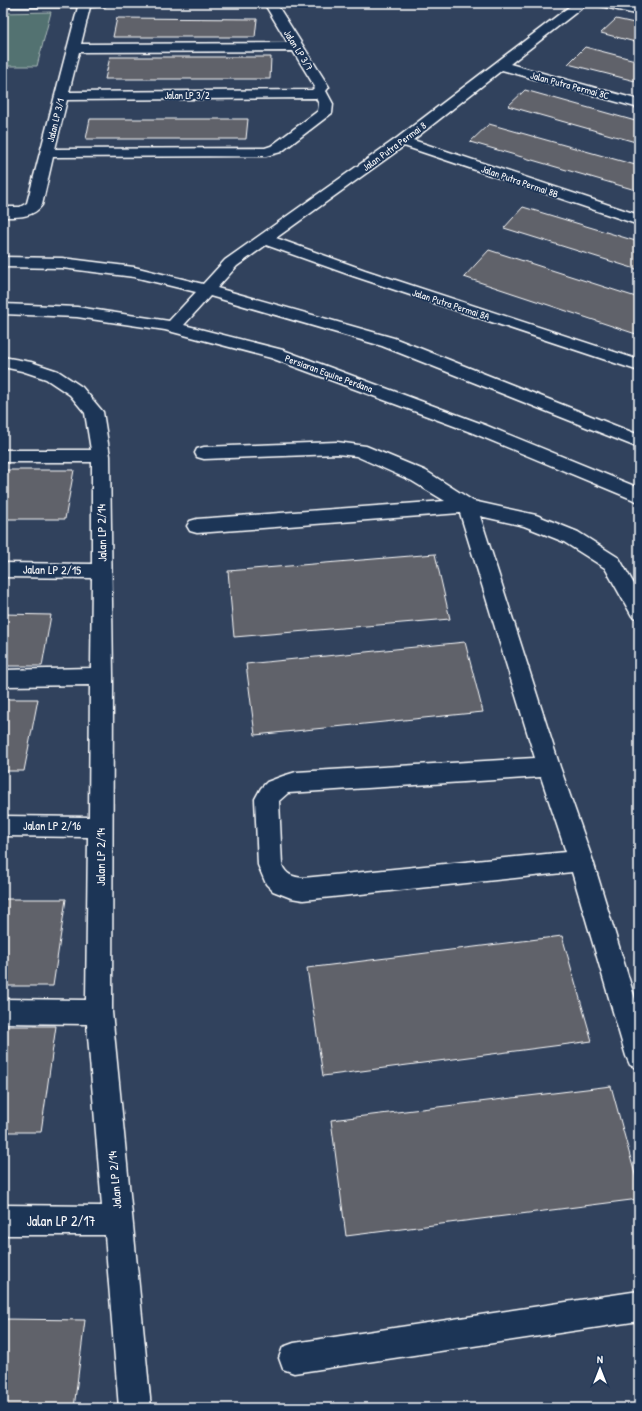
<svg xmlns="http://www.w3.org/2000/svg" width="642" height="1411" font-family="'Patrick Hand',sans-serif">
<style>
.green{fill:#537271;stroke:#a9b8b8}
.building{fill:#61626a;stroke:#fff}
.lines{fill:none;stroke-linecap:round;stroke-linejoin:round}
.minor-casing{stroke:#fff;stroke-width:3}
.minor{fill:#1d3557;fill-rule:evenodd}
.labels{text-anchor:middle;stroke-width:3.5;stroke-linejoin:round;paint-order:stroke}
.far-street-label{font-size:10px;fill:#fff;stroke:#1d3557}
.street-label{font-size:12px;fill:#fff;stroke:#1d3557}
.near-street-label{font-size:14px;fill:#fff;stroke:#1d3557}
</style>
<rect width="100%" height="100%" fill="#31425d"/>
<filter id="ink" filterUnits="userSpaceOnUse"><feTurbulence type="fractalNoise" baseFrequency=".025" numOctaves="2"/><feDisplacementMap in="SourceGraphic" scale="8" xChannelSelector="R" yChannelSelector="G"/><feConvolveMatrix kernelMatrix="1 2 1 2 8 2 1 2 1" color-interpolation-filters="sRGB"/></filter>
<g filter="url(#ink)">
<!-- green -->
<path class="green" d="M51,12L37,66H3V13Z"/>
<!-- building -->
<path class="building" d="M117,18L257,19L255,37H113Z
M616,19L639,24V43L601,33Z
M585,47L639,61V82L568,64Z
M110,57H271L270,79H105Z
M525,90L639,122V143L508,106Z
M90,119H248L246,139H86Z
M489,124L639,166V191L470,142Z
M523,207L639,242V270L504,228Z
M489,250L639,298V335L464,277Z
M3,470H74L65,519H3Z
M435,554L450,619L234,637L228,571Z
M3,614L51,615L42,666H3Z
M465,642L483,712L255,735L246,664Z
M3,699H38L24,771H3Z
M3,899H66L53,986H3Z
M562,936L592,1041L323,1076L307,968Z
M3,1026H56L41,1132H3Z
M611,1086L639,1189V1199L346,1236L331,1120Z
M3,1319L85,1320L74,1408H3Z"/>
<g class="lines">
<!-- minor casing -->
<g class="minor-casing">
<path id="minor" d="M3,3H107L105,6L90,7L81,44L288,43L264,3H276L329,87L326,91L333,104L332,113L281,152L266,156L53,157L42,205C33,218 17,217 3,217V207H20L27,203L78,7H3ZM293,51L315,87L312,90L69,92L79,52ZM316,98L319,104L318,111L271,146L265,148L55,149L67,100Z
M574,3H588L510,64L639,100V108L502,70L413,140L639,215V225L404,146L276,238L365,270L639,360V371L353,276L266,245L237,266L217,288L394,338L639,435V448L382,346L210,296L184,325L283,350L485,425L639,488V502L473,433L271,358L165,330L77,317L3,314V304L77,307L169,321L196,292L134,277L62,268L3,267V257L62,258L134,267L203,284L225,260L397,138Z
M599,3H621L639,7V15L601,6Z
M3,357L31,362L58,371L82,387L103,412L110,456L113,676L112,1012L151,1408H119L105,1235H3V1205L102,1206L87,1024L3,1023V999L86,1000L88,837L3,836V816L89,817L90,685L3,686V670L91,668L92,578L3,577V563L92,564V462H3V450H91L85,413L70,395L46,379L22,371L3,367Z
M337,442L366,446L426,471L473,501L536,515L578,532L619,558L639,593V619L632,616L605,568L564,542L524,526L480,516L560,767L593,861L639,1012V1069L630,1065L626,1056L572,872L303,900L291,898L273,891L266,884L258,865L255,799L261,788L267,782L283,776L296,772L535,758L460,513L197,533L190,531L187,526L190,521L197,519L445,501L412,481L356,456L337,454L204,459L197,457L195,453L197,449L204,447ZM541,777L566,852L303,878C293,877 286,875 282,865L279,801L288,793Z
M639,1291V1321L294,1373L283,1369L279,1358L283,1347L294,1343Z"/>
</g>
<!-- minor -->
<use href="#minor" class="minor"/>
</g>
</g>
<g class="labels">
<!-- far-street labels -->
<g class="far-street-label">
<text transform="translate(299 50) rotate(58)" y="4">Jalan LP 3/7</text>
<text transform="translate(570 85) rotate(15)" y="4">Jalan Putra Permai 8C</text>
<text x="187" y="99">Jalan LP 3/2</text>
<text transform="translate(55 120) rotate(-76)" y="4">Jalan LP 3/1</text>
<text transform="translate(394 146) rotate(-36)" y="4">Jalan Putra Permai 8</text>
<text transform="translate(520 181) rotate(19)" y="4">Jalan Putra Permai 8B</text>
<text transform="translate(451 304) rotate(18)" y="4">Jalan Putra Permai 8A</text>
<text transform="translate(329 373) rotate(20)" y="4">Persiaran Equine Perdana</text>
</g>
<!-- street labels -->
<g class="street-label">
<text transform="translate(102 533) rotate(-91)" y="4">Jalan LP 2/14</text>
<text transform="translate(52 570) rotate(1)" y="4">Jalan LP 2/15</text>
<text x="52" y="830">Jalan LP 2/16</text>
<text transform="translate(101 857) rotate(-90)" y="4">Jalan LP 2/14</text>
<text transform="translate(115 1180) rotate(-95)" y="4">Jalan LP 2/14</text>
</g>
<!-- near-street labels -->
<g class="near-street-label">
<text x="61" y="1226">Jalan LP 2/17</text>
</g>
</g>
<!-- margin -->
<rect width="642" height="1411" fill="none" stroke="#1d3557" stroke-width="16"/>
<rect x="8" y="8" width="626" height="1395" fill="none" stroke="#fff" stroke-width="1.5" filter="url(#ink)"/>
<!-- north arrow -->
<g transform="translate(600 1369)" stroke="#1d3557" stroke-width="3" paint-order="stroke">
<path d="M0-3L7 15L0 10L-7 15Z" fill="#ffffff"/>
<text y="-6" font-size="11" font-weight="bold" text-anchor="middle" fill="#ffffff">N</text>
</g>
</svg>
